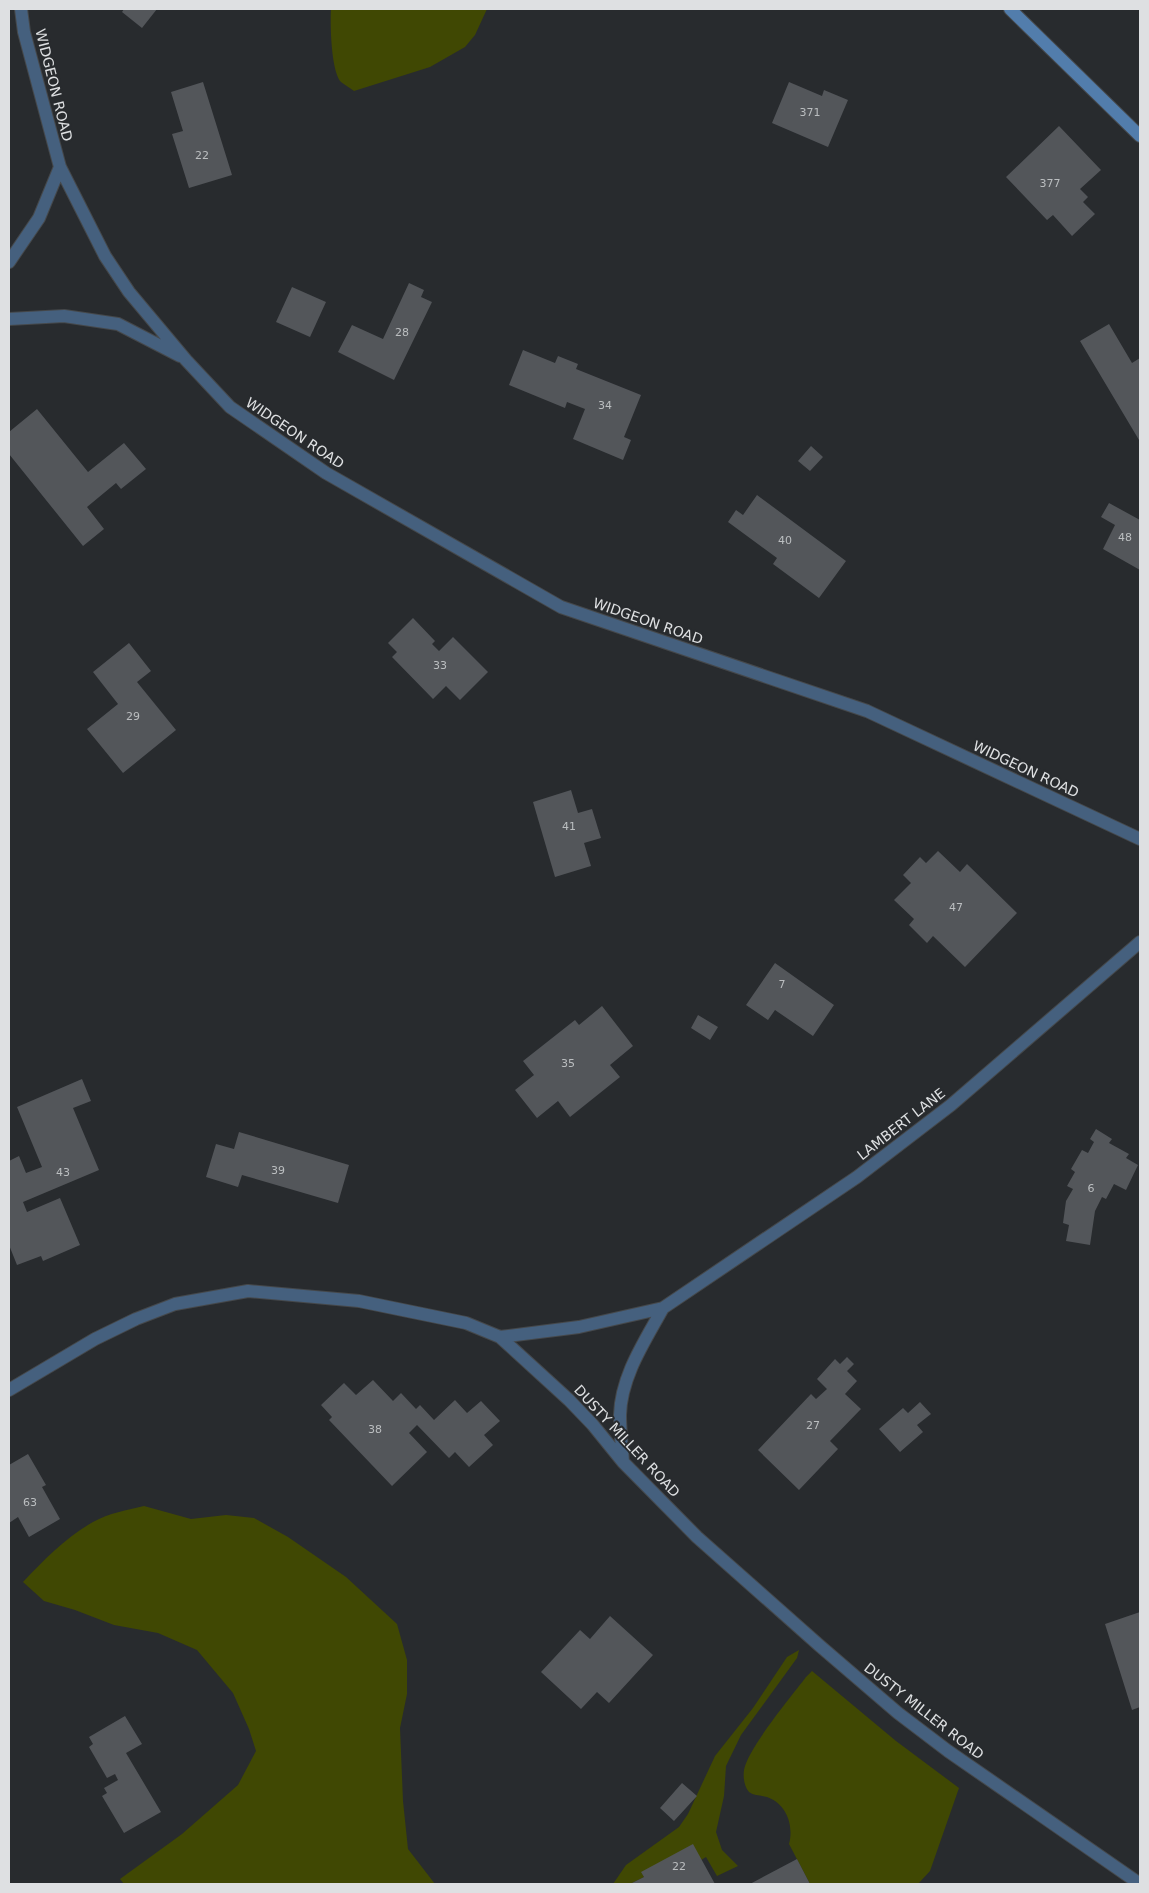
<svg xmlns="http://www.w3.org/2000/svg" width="1149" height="1893" font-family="'DejaVu Sans',sans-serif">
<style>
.green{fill:#404803}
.building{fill:#53565a}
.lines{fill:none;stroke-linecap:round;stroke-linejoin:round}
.street-casing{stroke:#45484b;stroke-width:14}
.secondary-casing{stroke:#45484b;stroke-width:14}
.street{stroke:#45607e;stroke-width:12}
.secondary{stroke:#527dac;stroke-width:12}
.labels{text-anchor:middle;stroke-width:4;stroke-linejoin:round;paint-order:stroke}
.number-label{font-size:11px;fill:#bbbec0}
.street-label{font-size:14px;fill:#dee0e2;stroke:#282b2e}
</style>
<rect width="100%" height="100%" fill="#282b2e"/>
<!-- green -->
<path class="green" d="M331,9H487L475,35L465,47L430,67L354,91C350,88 345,85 341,82C331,71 330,24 331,9Z
M144,1506L191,1519L226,1515L254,1518L288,1537L346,1577L397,1624L407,1660V1694L400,1728L403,1801L408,1849L435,1884H124L120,1879L182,1834L238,1785L256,1751L249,1729L233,1693L197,1650L158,1633L114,1625L75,1610L44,1601L23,1582C44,1560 66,1537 93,1522C109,1513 127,1510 144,1506Z
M799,1650L797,1658L741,1735L726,1766L724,1796L716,1832L722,1850L738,1866L717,1876L706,1857L701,1860L642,1873L644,1877L630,1884H613L626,1865L679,1827L688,1814L715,1756L753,1708L787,1657Z
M812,1671L896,1741L959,1788L930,1871L918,1884H810L789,1844C794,1826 787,1804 767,1797C761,1795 754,1796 749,1792C744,1786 743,1777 744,1770C748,1748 791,1697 806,1677Z"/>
<!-- building -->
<path class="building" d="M124,9H157L142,28L122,12Z
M203,82L232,175L189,188L172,134L183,131L171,92Z
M789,82L822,96L824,90L848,100L828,147L772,123Z
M1059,126L1101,170L1080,189L1088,197L1083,202L1095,214L1072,236L1053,215L1047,220L1006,177Z
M409,283L424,290L421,297L432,302L394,380L338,352L352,325L383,339Z
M292,287L326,302L310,337L276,322Z
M1109,324L1132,363L1140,358V439L1139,440L1080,341Z
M523,350L555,363L558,356L578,364L576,369L641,395L624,437L631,440L623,460L573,439L585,409L567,402L565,408L509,385Z
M37,409L88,472L124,443L146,469L121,489L116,483L87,507L104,529L83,546L9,454V432Z
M811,446L823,457L810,471L798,461Z
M757,495L846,561L819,598L773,564L777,558L728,522L736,510L743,515Z
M1109,503L1140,520V570L1103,549L1115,525L1101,517Z
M413,618L435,641L432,644L439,651L453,637L488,672L460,700L446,686L433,699L392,657L397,652L388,643Z
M129,643L151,671L137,682L176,730L123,773L87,729L118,704L93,672Z
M571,790L578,813L592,809L601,838L584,843L591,866L555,877L533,802Z
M938,851L960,872L967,864L1017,913L965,967L933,936L927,943L909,925L914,919L894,900L911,883L903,875L920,857L926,863Z
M775,963L834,1005L813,1036L775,1010L768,1020L746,1005Z
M602,1006L633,1046L610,1065L620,1077L570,1117L558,1101L537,1118L515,1090L534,1075L523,1061L575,1020L579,1025Z
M698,1015L718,1027L710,1040L691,1028Z
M82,1079L91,1101L73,1108L99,1170L23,1202L27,1212L60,1198L80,1245L43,1261L41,1256L17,1265L9,1245V1161L19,1156L26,1173L42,1167L17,1107Z
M1096,1129L1112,1139L1109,1143L1129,1154L1126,1158L1138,1165L1126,1190L1114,1184L1106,1199L1102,1197L1095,1211L1090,1245L1066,1241L1069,1225L1063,1223L1066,1201L1073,1189L1067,1186L1075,1172L1071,1169L1082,1150L1088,1153L1094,1142L1090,1139Z
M239,1132L349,1165L338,1203L242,1175L238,1187L206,1177L216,1144L234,1149Z
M847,1357L854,1364L847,1371L857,1381L845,1394L861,1409L830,1441L838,1449L799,1490L758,1450L811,1394L816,1399L827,1389L817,1379L835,1359L840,1364Z
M373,1380L393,1401L401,1393L416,1409L420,1405L434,1420L455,1400L467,1413L481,1401L500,1421L484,1435L493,1445L469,1467L455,1452L449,1458L417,1425L409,1433L427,1452L392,1486L329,1420L332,1417L321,1405L344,1383L356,1395Z
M920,1402L931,1414L917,1425L923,1432L900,1452L879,1429L903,1408L908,1413Z
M28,1454L46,1485L42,1487L60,1519L29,1537L18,1517L9,1523V1465Z
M1140,1612V1707L1132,1710L1105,1624Z
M610,1616L653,1655L609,1703L597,1692L581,1709L541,1672L580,1630L590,1639Z
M125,1716L142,1744L126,1753L161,1812L124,1833L102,1796L107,1793L104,1788L118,1780L115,1774L107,1778L89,1747L93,1744L89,1737Z
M682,1783L697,1796L674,1821L660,1808Z
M693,1844L715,1884H630L644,1877L641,1872Z
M797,1859L810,1884H750Z"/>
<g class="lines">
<!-- street casing -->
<g class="street-casing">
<path id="street" d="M21,9L24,32L60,167L105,256L129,292L186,360L230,407L326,473L561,607L867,711L1140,839
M9,262L39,218L60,167
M9,319L64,316L118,324L180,356
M500,1337L579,1327L663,1308L857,1177L951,1105L1140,942
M9,1390L95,1339L136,1319L175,1304L248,1291L359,1301L466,1323L500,1337L569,1400L593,1425L623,1462L697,1537L820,1646L898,1713L948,1751L1140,1884
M623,1462C622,1446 620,1431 620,1415C621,1376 645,1341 663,1308"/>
</g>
<!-- secondary casing -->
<g class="secondary-casing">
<path id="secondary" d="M1010,9L1140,136"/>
</g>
<!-- street -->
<use href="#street" class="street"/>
<!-- secondary -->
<use href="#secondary" class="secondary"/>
</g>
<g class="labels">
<!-- number labels -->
<g class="number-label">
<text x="810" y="116">371</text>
<text x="202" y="159">22</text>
<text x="1050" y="187">377</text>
<text x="402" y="336">28</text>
<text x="605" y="409">34</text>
<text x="1125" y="541">48</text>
<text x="785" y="544">40</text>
<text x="440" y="669">33</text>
<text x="133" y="720">29</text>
<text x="569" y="830">41</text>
<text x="956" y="911">47</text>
<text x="782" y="988">7</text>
<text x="568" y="1067">35</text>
<text x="278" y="1174">39</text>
<text x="63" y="1176">43</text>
<text x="1091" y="1192">6</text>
<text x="813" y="1429">27</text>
<text x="375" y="1433">38</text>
<text x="30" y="1506">63</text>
<text x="679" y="1870">22</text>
</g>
<!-- street labels -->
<g class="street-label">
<text transform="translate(54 85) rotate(76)" y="5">WIDGEON ROAD</text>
<text transform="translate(295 433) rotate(34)" y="5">WIDGEON ROAD</text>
<text transform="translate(648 621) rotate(19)" y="5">WIDGEON ROAD</text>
<text transform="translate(1026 769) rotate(25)" y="5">WIDGEON ROAD</text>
<text transform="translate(901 1124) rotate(-38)" y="5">LAMBERT LANE</text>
<text transform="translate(627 1441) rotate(47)" y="5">DUSTY MILLER ROAD</text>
<text transform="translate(924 1711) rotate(38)" y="5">DUSTY MILLER ROAD</text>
</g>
</g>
<!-- border -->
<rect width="1149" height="1893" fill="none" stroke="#dee0e2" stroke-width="20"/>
</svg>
